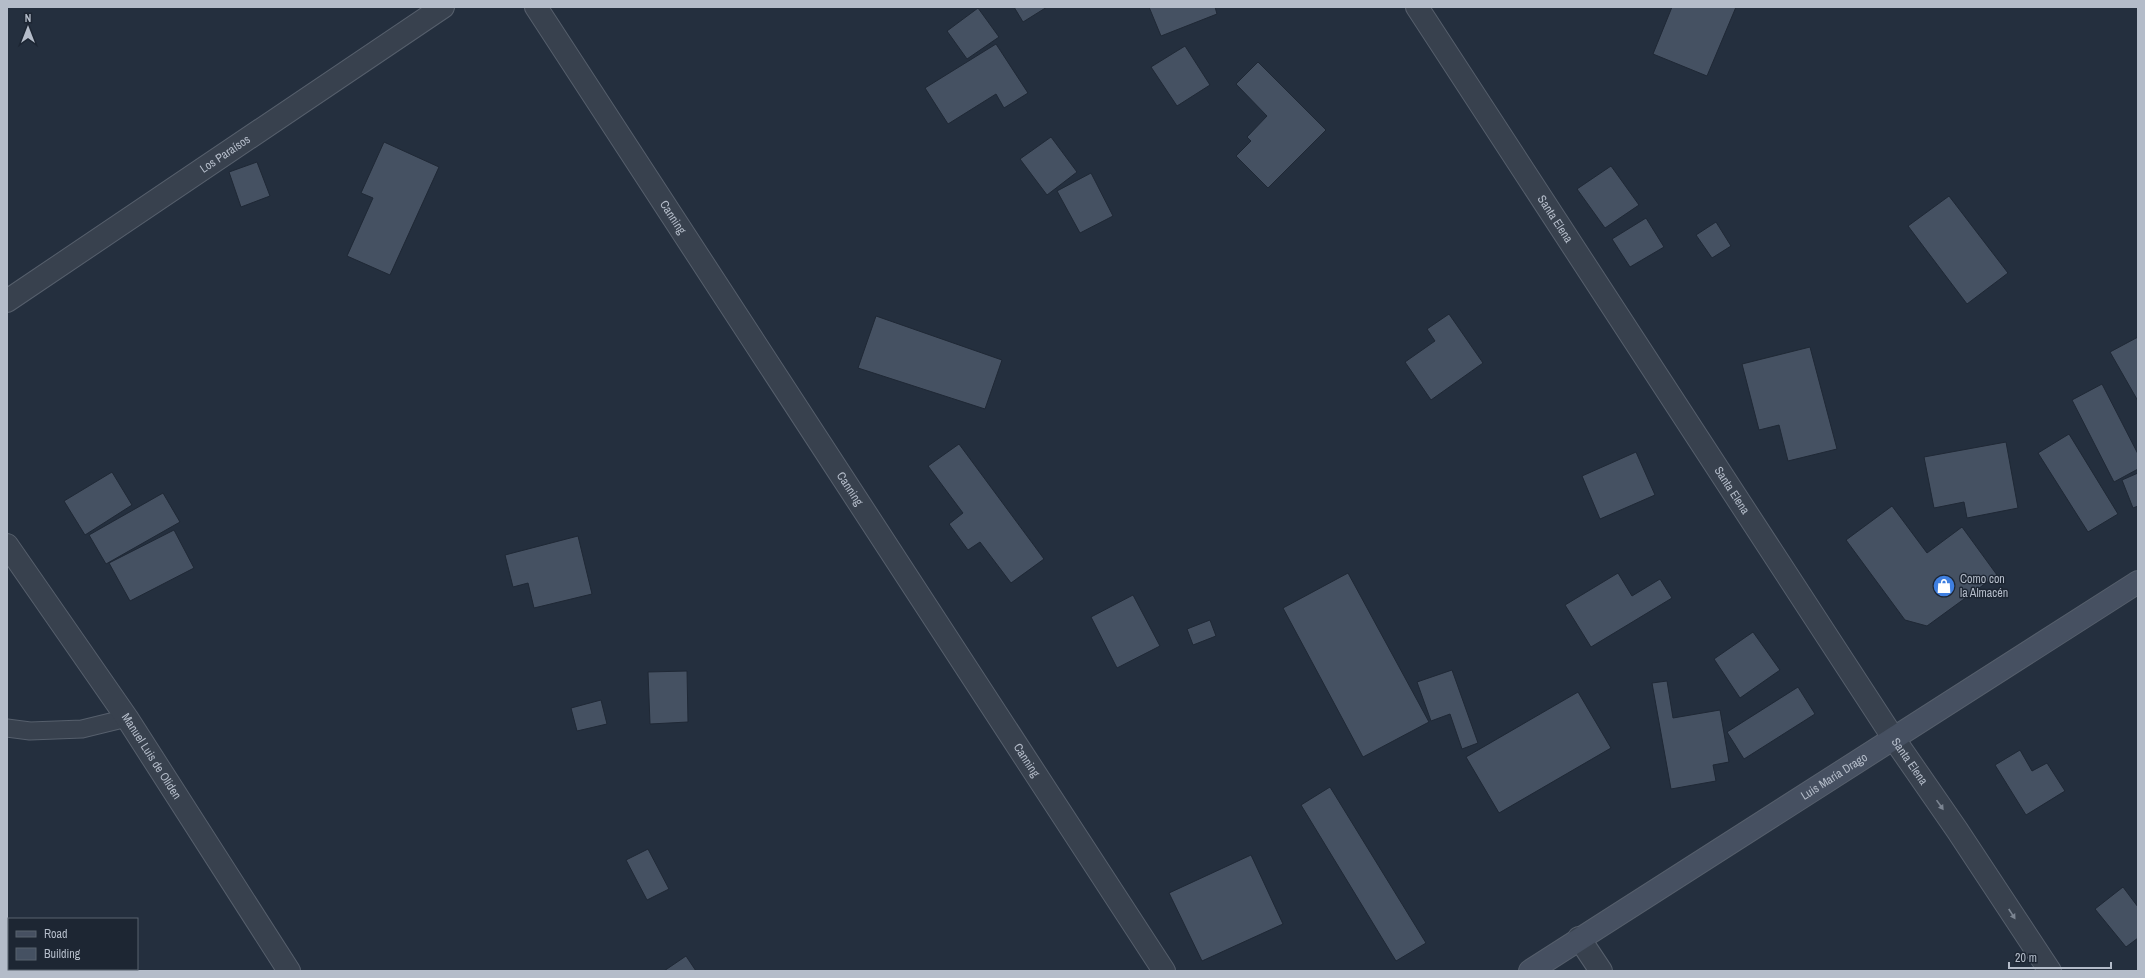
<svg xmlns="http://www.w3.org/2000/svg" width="2145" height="978" font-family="'Archivo Narrow',sans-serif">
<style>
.building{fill:#455162;stroke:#1f2835}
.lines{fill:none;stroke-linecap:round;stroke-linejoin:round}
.lane-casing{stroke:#565f6c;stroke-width:19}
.street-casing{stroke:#565f6c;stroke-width:24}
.secondary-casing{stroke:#565f6c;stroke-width:24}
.lane{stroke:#38414e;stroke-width:17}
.street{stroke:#38414e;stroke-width:22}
.secondary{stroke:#465061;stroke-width:22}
.oneway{fill:#7c8592}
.labels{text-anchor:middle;stroke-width:3;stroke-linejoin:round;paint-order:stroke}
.street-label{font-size:12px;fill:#b4bcc9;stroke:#1d2633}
.poi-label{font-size:12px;fill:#b4bcc9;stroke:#1d2633;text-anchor:start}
</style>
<rect width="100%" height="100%" fill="#242f3e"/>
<!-- building -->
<path class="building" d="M1014,7H1047L1023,22Z
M1149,7H1215L1217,14L1161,36Z
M1672,7H1736L1707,76L1653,54Z
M978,8L999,37L967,59L947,31Z
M996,44L1028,93L1004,108L996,94L948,124L925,88Z
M1185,46L1210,85L1177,106L1151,67Z
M1258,62L1326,130L1268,188L1236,156L1251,141L1247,137L1267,116L1236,84Z
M1051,137L1077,172L1047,195L1020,159Z
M384,142L439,167L390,275L347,256L373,198L361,193Z
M257,162L270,196L241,207L229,172Z
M1611,166L1639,205L1605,228L1577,189Z
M1091,173L1113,216L1080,233L1057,191Z
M1949,196L2008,273L1967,304L1908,226Z
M1646,218L1664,247L1630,267L1612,239Z
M1716,222L1731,246L1712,258L1696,235Z
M1449,314L1483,363L1431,400L1405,362L1435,341L1427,329Z
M876,316L1002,360L985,409L858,368Z
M2138,337V401L2110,352Z
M1810,347L1837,449L1788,461L1779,425L1759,430L1742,364Z
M2102,384L2138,454V469L2114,482L2072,400Z
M2069,434L2118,514L2088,532L2038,453Z
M2006,442L2018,508L1967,518L1964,502L1934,508L1924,457Z
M959,444L1044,559L1011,583L980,542L968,550L949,524L963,513L928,466Z
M1636,452L1655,495L1600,519L1582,476Z
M112,472L132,505L85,535L64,501Z
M2138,473V506L2133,508L2122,480Z
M163,493L180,522L106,564L89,535Z
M1892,506L1927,553L1962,527L1997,575L1927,626L1905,620L1846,540Z
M174,530L194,568L130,601L109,563Z
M578,536L592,594L534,608L528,583L513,587L505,555Z
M1348,573L1429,722L1363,757L1283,608Z
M1618,573L1632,596L1660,579L1672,598L1591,647L1565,605Z
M1133,595L1160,646L1117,668L1091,617Z
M1210,620L1216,636L1193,645L1187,629Z
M1753,632L1780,670L1740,698L1714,659Z
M1452,670L1478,743L1462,749L1450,714L1431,721L1417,682Z
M687,671L688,722L650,724L648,672Z
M1667,681L1673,718L1720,710L1729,762L1713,765L1716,781L1671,789L1652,683Z
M1798,687L1815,714L1744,759L1727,732Z
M1578,692L1611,748L1499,813L1466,757Z
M601,700L607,724L577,731L571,708Z
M2020,750L2032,771L2047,763L2065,791L2026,815L1995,765Z
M1330,787L1426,943L1396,961L1301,805Z
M648,849L669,889L647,900L626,860Z
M1251,855L1283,924L1202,961L1169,893Z
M2123,887L2138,907V938L2126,947L2095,909Z
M686,956L696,971H664Z"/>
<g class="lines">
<!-- lane casing -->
<g class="lane-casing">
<path id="lane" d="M7,728L30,731L82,729L127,718"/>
</g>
<!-- street casing -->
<g class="street-casing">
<g id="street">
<path id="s1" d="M536,7L1164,971"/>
<path id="s2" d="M1417,7L1894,739L1957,830L2050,971"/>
<path id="s3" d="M7,301L443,7"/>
<path id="s4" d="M7,545L127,718L289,971"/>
<path d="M1579,938L1601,971"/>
</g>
</g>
<!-- secondary casing -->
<g class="secondary-casing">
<g id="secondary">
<path id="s5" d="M1530,971L2138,582"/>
</g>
</g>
<!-- lane -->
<use href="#lane" class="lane"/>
<!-- street -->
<use href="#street" class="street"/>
<!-- secondary -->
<use href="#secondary" class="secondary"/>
</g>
<!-- one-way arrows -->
<defs><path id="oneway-solid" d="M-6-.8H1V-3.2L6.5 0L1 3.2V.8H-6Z"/></defs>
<g class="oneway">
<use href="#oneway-solid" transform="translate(1940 805) rotate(55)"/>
<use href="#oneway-solid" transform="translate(2012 914) rotate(57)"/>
</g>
<!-- icons -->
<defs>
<g id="shop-disc" transform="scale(1.15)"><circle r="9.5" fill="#3f7fe0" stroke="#1d2633"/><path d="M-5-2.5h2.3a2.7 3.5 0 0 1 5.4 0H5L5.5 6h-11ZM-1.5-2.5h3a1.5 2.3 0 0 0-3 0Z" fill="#fff"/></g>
</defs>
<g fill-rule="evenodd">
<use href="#shop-disc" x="1944" y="586"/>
</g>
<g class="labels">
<!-- street labels -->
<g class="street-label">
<text dy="4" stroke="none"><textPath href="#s3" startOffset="263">Los Paraísos</textPath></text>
<text dy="4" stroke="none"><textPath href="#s1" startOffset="251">Canning</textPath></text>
<text dy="4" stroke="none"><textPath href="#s2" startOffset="253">Santa Elena</textPath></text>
<text dy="4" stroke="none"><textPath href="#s1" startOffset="575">Canning</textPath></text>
<text dy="4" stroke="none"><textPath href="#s2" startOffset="577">Santa Elena</textPath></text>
<text dy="4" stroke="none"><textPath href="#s4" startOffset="256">Manuel Luis de Oliden</textPath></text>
<text dy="4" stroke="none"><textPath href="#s1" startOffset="899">Canning</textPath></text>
<text dy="4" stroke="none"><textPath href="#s2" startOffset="901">Santa Elena</textPath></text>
<text dy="4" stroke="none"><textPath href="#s5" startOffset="361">Luis María Drago</textPath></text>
</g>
<!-- poi labels -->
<g class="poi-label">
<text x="1960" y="583">Como con<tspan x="1960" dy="14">la Almacén</tspan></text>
</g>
</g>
<!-- border -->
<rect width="2145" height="978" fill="none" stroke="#b4bcc9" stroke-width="16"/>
<!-- legend -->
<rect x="8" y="918" width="130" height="52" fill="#1d2633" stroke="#59626f"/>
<rect x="16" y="931" width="20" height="6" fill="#465061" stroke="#59626f"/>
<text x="44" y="938" font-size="12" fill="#b4bcc9">Road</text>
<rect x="16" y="948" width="20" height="12" fill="#455162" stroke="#59626f"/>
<text x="44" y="958" font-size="12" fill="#b4bcc9">Building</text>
<!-- north arrow -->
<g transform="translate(28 28)" stroke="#1d2633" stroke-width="3" paint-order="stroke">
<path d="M0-3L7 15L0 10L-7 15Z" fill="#b4bcc9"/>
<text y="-6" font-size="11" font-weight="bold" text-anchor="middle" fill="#b4bcc9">N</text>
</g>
<!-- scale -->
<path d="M2009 962v6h102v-6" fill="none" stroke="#b4bcc9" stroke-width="2"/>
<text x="2015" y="962" font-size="12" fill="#b4bcc9" stroke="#1d2633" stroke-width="3" paint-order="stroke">20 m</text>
</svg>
